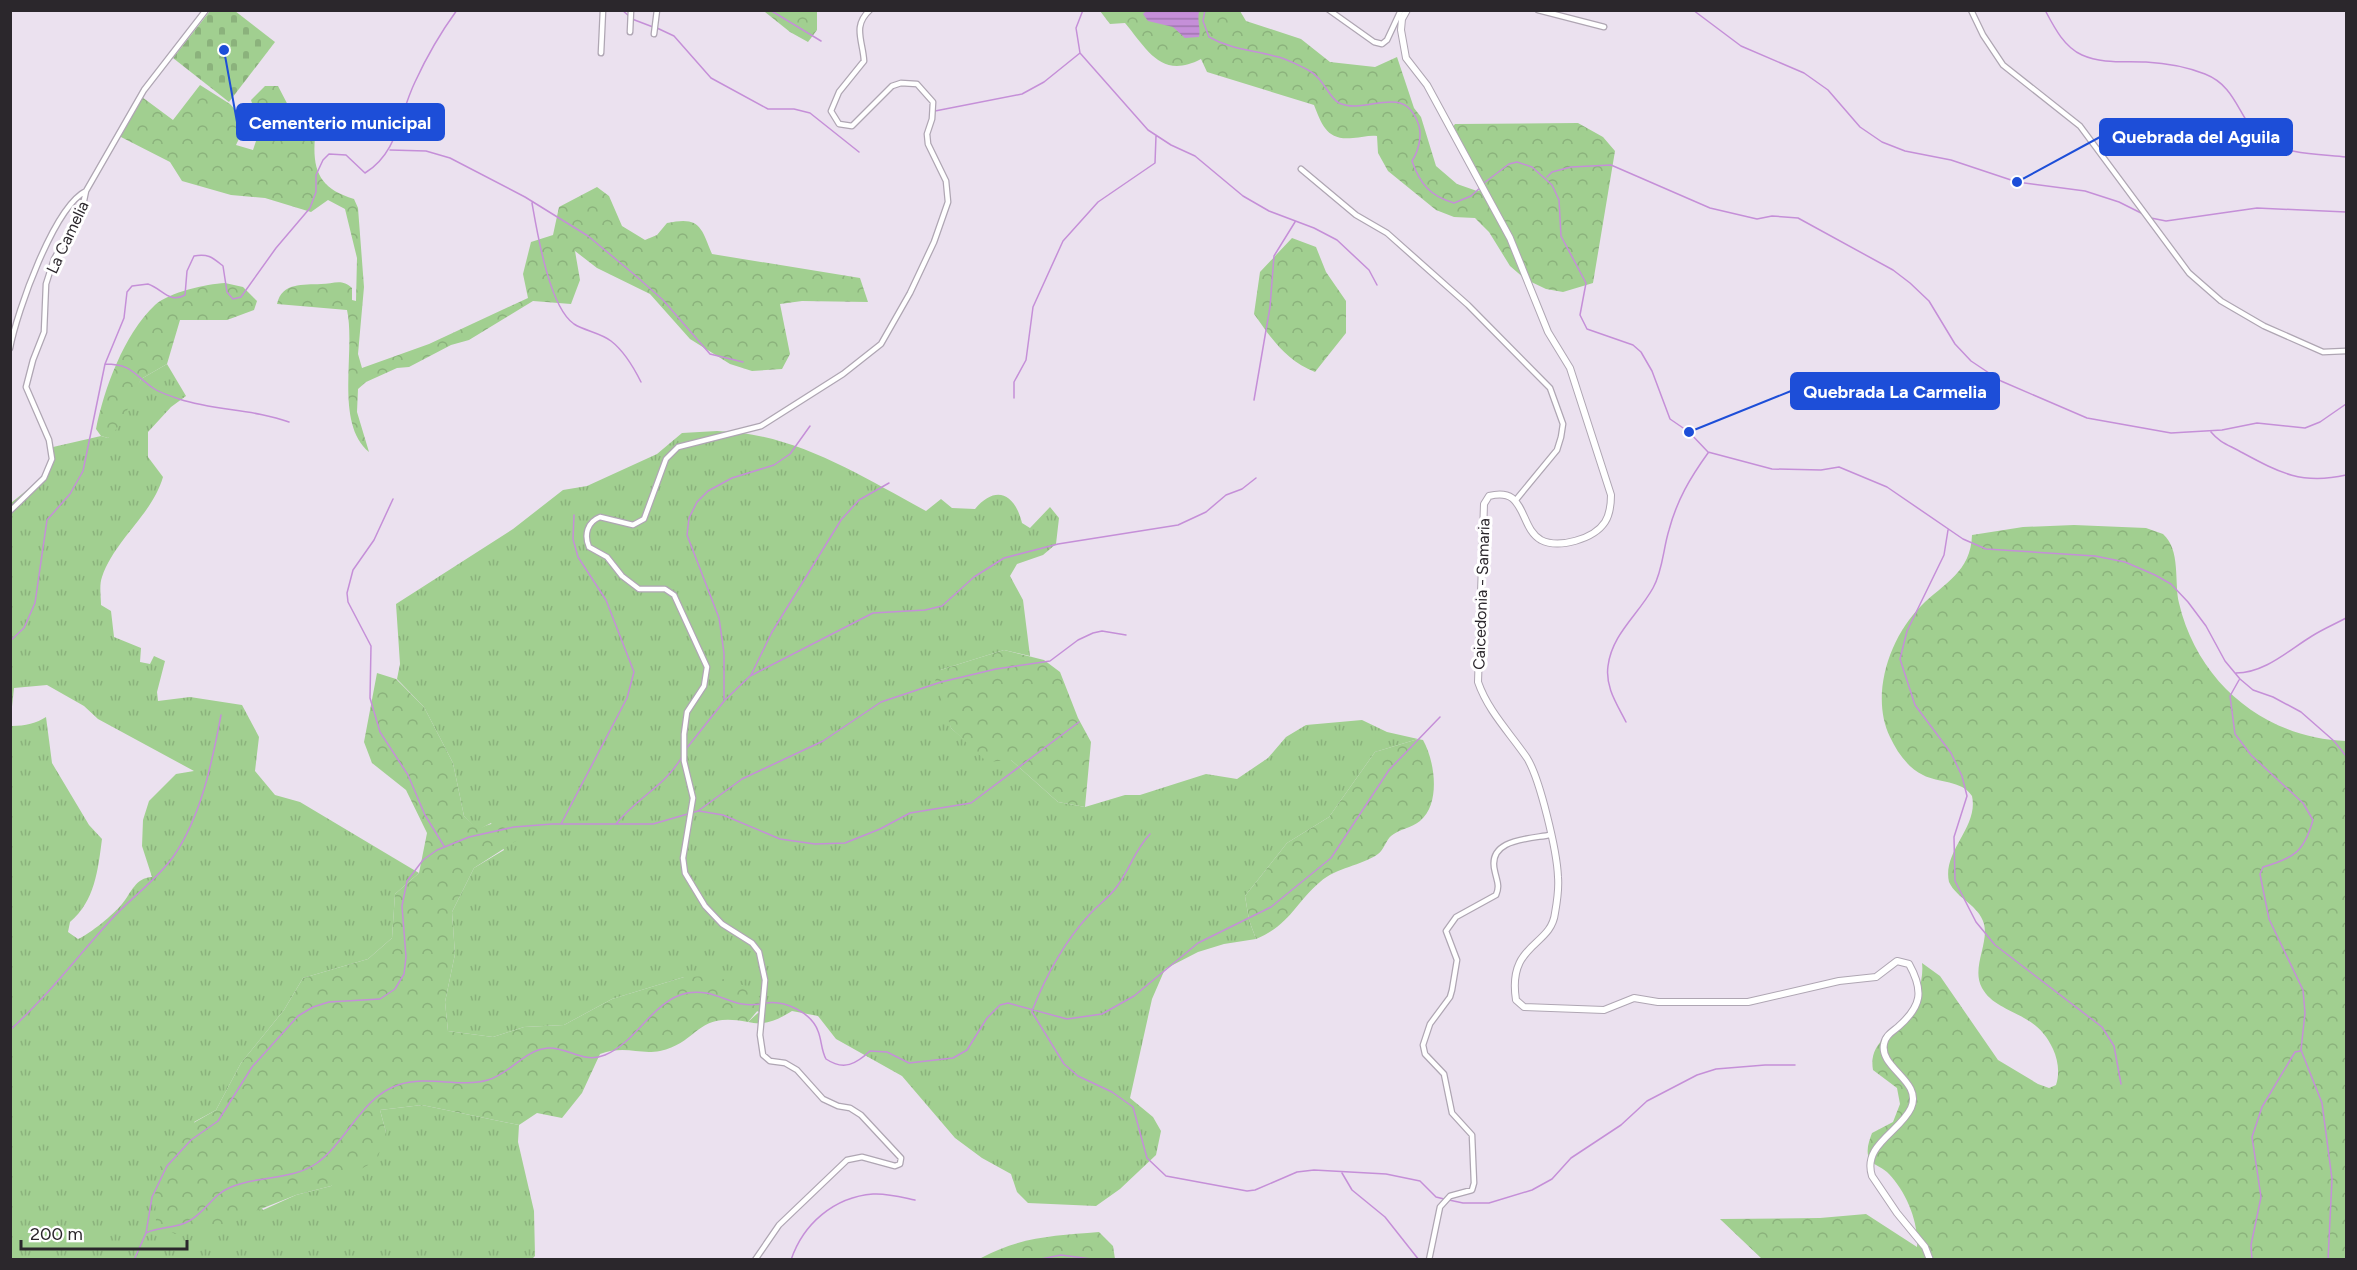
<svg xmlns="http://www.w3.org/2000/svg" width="2357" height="1270" font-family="Figtree,sans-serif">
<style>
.grass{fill:url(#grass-tufts)}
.forest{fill:url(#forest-crowns)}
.cemetery{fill:url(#cemetery-stones)}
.water{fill:url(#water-rules)}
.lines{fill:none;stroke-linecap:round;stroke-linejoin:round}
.stream{stroke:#c58fd8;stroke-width:1.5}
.minor-casing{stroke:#afa6b3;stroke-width:7}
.tertiary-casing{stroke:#afa6b3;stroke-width:8}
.minor{stroke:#fff;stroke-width:4.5}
.tertiary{stroke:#fff;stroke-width:6}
.labels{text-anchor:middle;stroke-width:6;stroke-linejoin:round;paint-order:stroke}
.street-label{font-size:16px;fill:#2b272c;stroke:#fff}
.leader{fill:none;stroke:#1d4ed8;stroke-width:2}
.callout-dot{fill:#1d4ed8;stroke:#fff;stroke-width:2}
.callout{fill:#1d4ed8;stroke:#1d4ed8;stroke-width:2}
.callout-label{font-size:18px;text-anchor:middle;font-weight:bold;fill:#fff}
</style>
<defs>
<pattern id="grass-tufts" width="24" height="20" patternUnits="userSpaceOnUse" patternTransform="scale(1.5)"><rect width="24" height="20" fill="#a1cf90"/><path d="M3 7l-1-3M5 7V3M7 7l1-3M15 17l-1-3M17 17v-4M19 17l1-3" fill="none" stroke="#8bb27c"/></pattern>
<pattern id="forest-crowns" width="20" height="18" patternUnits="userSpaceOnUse" patternTransform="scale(1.5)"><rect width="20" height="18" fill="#a1cf90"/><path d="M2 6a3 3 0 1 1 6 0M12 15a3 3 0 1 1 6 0" fill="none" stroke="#8bb27c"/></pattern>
<pattern id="cemetery-stones" width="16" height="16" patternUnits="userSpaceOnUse" patternTransform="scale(1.5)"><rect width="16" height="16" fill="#a1cf90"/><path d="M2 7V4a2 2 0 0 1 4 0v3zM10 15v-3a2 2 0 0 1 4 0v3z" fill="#8bb27c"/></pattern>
<pattern id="water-rules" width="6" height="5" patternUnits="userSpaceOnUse" patternTransform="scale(1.5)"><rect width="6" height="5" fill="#c58fd8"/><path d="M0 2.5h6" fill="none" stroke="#a075af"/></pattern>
</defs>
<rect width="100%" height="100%" fill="#ebe1ef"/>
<!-- grass -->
<path class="grass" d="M167,364L186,396L171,407L148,432V457L163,477C152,515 115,539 102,577C99,585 101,597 101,605L111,611L114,637L141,648L140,662L150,664L154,656L165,661L157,692L158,701L190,697L242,705L259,737L255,771L275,795L300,802L419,873L395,894L392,938L368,959L303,978L284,1010L241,1063L216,1110L194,1122L263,1210L296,1195L331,1186L386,1132L380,1110L422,1105L519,1125L518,1142L534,1211L535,1256L532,1259H11V723L12,726C25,726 37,723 46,717L52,763L89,825L102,839C98,870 95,901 70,922L68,932L78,939C90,934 114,914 122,904C132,892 135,878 152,877L142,846L143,820L149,801L176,774L194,771L98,719L84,706L47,685L14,688L11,716V503L43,477L53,447L101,436L108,438L141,379Z
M717,431C795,433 859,475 926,511L941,499L952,508L975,509C996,484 1015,494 1022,523L1030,528L1050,507L1059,518L1056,544L1043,555L1017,564L1010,576L1023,600L1030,656L1004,650L940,670L951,728L968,743L1011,760L1058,802L1085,807L1125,795H1140L1206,774L1237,779L1268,758L1286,737L1306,725L1362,720L1387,732L1418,739L1375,752L1329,817L1287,843L1245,896L1249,920L1256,939L1224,944L1198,952L1165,969L1152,999L1130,1098L1153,1117L1161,1131L1156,1155L1120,1189L1096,1206L1028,1203L1017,1192L1011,1174L982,1158L955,1138L902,1076L836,1039L818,1016L792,1011C777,1020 766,1026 748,1022L759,1012L684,977L612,999L564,1025L524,1027L493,1037L448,1031L445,1002L455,954L452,912L474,868L504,850L491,823L478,830L464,816L453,763L424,707L397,679L400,664L396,604L513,529L563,490L587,486L657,454L682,433Z"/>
<!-- forest -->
<path class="forest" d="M750,11H817V30L808,42L790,32L765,12Z
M1100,11H1240L1246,21L1301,39L1330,62L1375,67L1397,57L1414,108L1421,117L1436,166L1457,184L1477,191L1481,190L1450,131L1455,124L1578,123L1603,137L1615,151L1593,283L1563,292L1546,289L1525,279L1510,266L1489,232L1475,218L1454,217L1436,210L1388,171L1378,153L1377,136C1368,135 1362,138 1353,138C1327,141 1322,125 1314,105L1207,72L1201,59C1161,80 1147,49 1125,23L1110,24Z
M200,85L230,104L247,122L236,145L253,150L260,129L251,100L265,86H278L291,111L315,137C312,171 320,189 354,199L358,208L364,287L358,354L362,368L429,344L528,298L523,274L531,242L553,235L559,207L597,187L609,196L622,226L645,240L657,235L667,223C700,216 701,227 712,254L860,278L868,302L802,301L780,304L790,354L782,369L752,371L730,364L690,339L650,294L597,268L575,251L580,280L571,304L533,301L469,340L451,345L409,367L397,368L366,382L358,389L357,412L369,452C334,423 356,351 347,310L277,304C282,282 303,285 321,284C333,284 342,278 352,288V300L356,301L357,258L345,209L328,200L311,212L265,198L231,195L182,181L170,162L119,136L142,97L173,120Z
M1292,238L1316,247L1326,272L1346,301V333L1315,372C1286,361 1271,338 1254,314L1260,272Z
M225,283L243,287L257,301L254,310L227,320H180L167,364L141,379L121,424L108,438L101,436L96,429C104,389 124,334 155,305C170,292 206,284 225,283Z
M2074,525L2146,528L2163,534C2181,550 2174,582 2179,603C2198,684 2266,738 2346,741V1259H1762L1720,1219L1820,1218L1866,1214L1917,1247C1919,1222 1906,1192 1889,1174C1884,1168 1875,1166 1870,1160C1865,1152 1869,1141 1872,1133L1893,1122L1900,1104L1897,1088L1873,1070C1868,1041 1895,1033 1909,1013C1917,999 1924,979 1922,963L1940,976L1998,1060L2038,1084L2049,1088L2056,1085C2060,1073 2058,1060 2053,1049C2036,1010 1997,1015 1982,988C1971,968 1989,944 1984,924C1979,905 1957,899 1949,882C1942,851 1979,827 1972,796C1962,780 1938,783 1923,775C1908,768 1897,752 1890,737C1870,696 1889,638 1921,606C1944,583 1971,572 1972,535L2023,527Z
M1004,650L1044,660L1060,672L1078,718L1091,742L1085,807L1058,802L1011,760L987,762L951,728L935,681L940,670Z
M377,673L396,679L424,707L453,763L464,816L478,829C499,819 505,822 522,837L474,868L452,912L455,954L445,1002L448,1031L493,1037L524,1027L564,1025L612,999L684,977L713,976L752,988L764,1003L748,1022C695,1011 700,1042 660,1051C638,1055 626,1045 600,1054L582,1093L562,1118L537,1113L519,1125L422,1105L380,1110L386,1132L377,1160L331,1186L296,1195L213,1228L175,1234L156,1223L155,1184L165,1151L195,1122L216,1110L241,1063L284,1010L303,978L368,959L392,938L395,894L419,873L427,833L406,790L372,763L364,742Z
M1418,739L1423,740C1435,761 1441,804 1420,821C1412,828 1399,829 1391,836C1386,840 1384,850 1378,854C1361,866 1337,867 1320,882C1296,902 1290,925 1256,939L1249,920L1245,896L1287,843L1329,817L1375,752Z
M1099,1232L1113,1246L1115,1259L981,1258C1022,1236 1054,1236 1099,1232Z"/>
<!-- cemetery -->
<path class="cemetery" d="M210,11H235L275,42L229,102L173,58Z"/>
<!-- water -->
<path class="water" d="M1147,10L1199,11C1197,22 1201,29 1199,37L1185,38L1173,27L1148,21L1143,14Z"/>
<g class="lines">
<!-- stream -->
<path class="stream" d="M622,10L629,16
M770,10L821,41
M1083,10L1076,28L1080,53L1148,130L1171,145L1195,156L1243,196L1269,211L1314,228L1337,240L1369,270L1377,285
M1205,10L1203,21L1209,37C1230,49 1251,50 1274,56C1286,58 1298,65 1308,70C1324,78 1328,97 1339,103C1367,116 1405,80 1419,126C1422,137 1418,152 1412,161C1420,184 1430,196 1454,203L1471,196L1481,187
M1693,10L1741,46L1804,73L1828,90L1860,127L1882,142L1905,151L1951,160L2017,182L2085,191L2119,202L2141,213
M2045,10C2054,27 2064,47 2082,55C2102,64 2125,61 2146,62C2165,63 2187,67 2205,74C2238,87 2238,120 2262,138C2285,155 2319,154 2346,157
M632,19L653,27
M657,28L674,36L711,78L768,109H794L810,113L859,152
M935,111L1022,94L1044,82L1080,53
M390,150L426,151L450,158L525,197L588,236L636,276L663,300L710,354L743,362
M1547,177L1552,172L1571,167L1611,165L1710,208L1757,219L1772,216L1798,218L1893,270L1910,283L1929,301L1955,344L1971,361L2001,381L2087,418L2171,433L2222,430L2257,423L2305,428L2320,422L2346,404
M1484,183L1509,164L1517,162L1532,167L1552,185L1559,200L1561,236L1586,283L1580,315L1587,329L1633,345L1641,352L1652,371L1670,419L1689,432L1708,452L1772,469L1821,470L1839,467L1887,487L1963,539L1986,549L2095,556L2125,562L2155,575L2171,584L2188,602L2206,626L2225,661L2240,679L2253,690L2273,697L2301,712L2334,741L2346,756
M532,203C537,231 549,307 574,324C585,331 601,333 611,341C624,351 634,368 641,382
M2151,218L2166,221L2257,208L2346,212
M105,364C132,364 133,374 153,388C160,393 171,396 179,399C215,411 254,409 289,422
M1014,398V382L1026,360L1033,307L1063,241L1098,202L1155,163L1156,136
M1254,400L1270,307L1274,256L1295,222
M2211,432C2220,443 2229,445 2241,452C2280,473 2302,485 2346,475
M393,499L374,540L353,570L347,593L348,602L371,646L370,698L380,732L408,775L425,815L444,846
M1948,530L1944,555L1907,631L1900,659L1915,705L1951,753L1962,776L1967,796L1954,837L1955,881L1976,922L1995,945L2102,1027L2114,1046L2121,1084
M10,641L24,628L35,603L47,520L70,494L83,471L105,364L124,318L127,292L132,286L148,284C163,289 169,304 185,295L187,271L194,256C208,253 213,258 223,266L227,292L233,299L241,297L276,248L310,208L316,192V175L323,160L329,154L346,155L365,173C398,153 399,115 415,82C426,58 441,32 457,10
M2236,673C2265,673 2289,650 2312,636C2323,629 2335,624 2346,618
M751,675L772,632L841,520L859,500L889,483
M2239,680L2230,696L2235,734L2251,755L2303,803L2313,820C2304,852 2294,858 2263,867L2260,874L2269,919L2303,990L2305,1013L2301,1050L2322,1103L2332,1179L2328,1260
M724,699V653L719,618L687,535L689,518L697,502L708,491L732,478L774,465L790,454L810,426
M1626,722C1617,704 1605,687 1608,666C1612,634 1638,615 1653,588C1663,570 1663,549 1669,530C1677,500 1690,478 1708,453
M686,749L725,700L750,676L873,613L925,610L942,606L974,577L1004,558L1058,544L1178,525L1206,512L1226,495L1242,489L1256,478
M699,811L723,815L780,839L815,844L845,843L880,829L910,813L971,803L1079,722
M561,824L627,698L634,672L606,600L578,557L573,539L574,515
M616,824C636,798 666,786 683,755
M766,1003C784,1000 811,1012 818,1031C822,1041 821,1050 826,1059C844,1071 856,1064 870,1051L887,1052L909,1063L953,1058L967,1050L987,1018L1000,1005L1008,1003L1067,1019L1102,1014L1134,996L1198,943L1271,907L1331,858L1389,770L1440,717
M1032,1011C1045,978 1065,941 1089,915C1098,905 1111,896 1118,885C1130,868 1135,850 1150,834
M1032,1012L1064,1064L1078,1076L1112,1092L1133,1107L1147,1158L1166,1176L1247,1191L1255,1190L1297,1172L1314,1170L1386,1174L1420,1181L1436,1197L1444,1199
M10,1030C47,997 76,958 109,922C129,899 155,882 173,857C201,817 212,763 221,715
M1342,1173L1352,1190L1385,1217L1419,1260
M1449,1200L1463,1203H1489L1532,1190L1552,1179L1571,1158L1621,1125L1647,1101L1697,1075L1716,1069L1765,1065H1795
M146,1233C159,1226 176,1229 189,1221C205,1213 213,1194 231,1187C259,1175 291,1181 317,1163C346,1142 363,1096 398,1085C428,1075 459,1088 488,1080C510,1074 524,1050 548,1048C568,1047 583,1064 605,1055C637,1042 653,1000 687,993C719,988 729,1009 761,1004
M134,1260L146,1233L152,1197L167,1166L191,1140L218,1121L252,1067L298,1016L313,1007L329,1002L380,999L395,989L404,974L406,957L402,906L407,881L423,860L437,850L469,837L514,827L552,824H653L698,811L742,779L823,741L881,702L941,682L996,669L1050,661L1078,640L1093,633L1102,631L1126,635
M791,1260C803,1224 834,1197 873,1194C887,1193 901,1197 915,1200
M1036,1260L1061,1255L1099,1260
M2252,1260L2251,1245L2261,1197L2252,1137L2262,1107L2295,1052L2300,1051"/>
<!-- minor casing -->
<g class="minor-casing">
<path id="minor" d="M1329,10L1374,42L1382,44L1387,40L1401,10
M1538,10L1604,27
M1971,10L1983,35L2003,65L2080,126L2189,273L2221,301L2264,326L2323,352L2346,351
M630,32L631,10
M654,34L657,10
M601,53L603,10
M1301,169L1356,215L1387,233L1468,305L1550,388L1563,424L1561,437L1557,450L1515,501
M10,348C17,311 54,207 86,191
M10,511L44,478L52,459L49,440L26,387L33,360L44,332L46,284L54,259L82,210L86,191L144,90L206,10
M755,1260L779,1225L847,1160L862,1157L895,1166L900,1164L901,1158L861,1115L850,1108L838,1106L823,1099L797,1070L785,1063L770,1061L763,1055L760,1035L765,980L759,952L752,943L722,924L705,906L685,873L683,858L693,798L684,761V734L687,712L704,686L707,667L674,595L665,589H639L622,576L607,557L589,547C584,535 587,522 600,517L633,525L644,519L666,459L678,447L761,426L843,374L881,344L910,293L934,242L948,202L946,181L928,144L927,134L932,119L933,102L917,84L901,83L892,86L852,126L839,124L831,111L839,92L864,61C863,41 852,26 870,10
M1429,1260L1440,1207L1450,1196L1472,1190L1474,1183L1472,1135L1452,1113L1444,1074L1425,1054L1423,1045L1430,1024L1450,997L1452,990L1457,960L1446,931L1456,917L1496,895C1500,886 1497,881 1495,872C1486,839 1528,839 1550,835"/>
</g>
<!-- tertiary casing -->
<g class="tertiary-casing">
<path id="tertiary" d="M1407,10L1402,19L1401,30L1406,58L1427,85L1510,238L1548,332L1570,368L1611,495C1611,504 1610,514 1605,522C1594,539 1559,549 1541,540C1525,531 1525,508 1512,498C1505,493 1497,494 1489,496L1484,504L1478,682C1488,711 1510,733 1527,758C1540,779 1557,851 1558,877C1559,889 1557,902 1555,913C1551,947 1507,943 1516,1000L1524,1007L1604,1010L1634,998L1658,1002H1748L1839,981L1876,977L1897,961L1909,964C1924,991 1922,1006 1898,1027C1892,1032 1885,1036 1884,1044C1879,1068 1923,1081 1911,1108C1900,1132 1862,1145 1872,1176L1897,1213L1925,1247L1930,1260"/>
</g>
<!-- minor -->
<use href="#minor" class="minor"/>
<!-- tertiary -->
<use href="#tertiary" class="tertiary"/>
</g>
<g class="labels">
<!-- street labels -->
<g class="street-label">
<text transform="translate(67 237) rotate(-65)" y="6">La Camelia</text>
<text transform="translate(1481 594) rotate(-88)" y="6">Caicedonia - Samaria</text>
</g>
</g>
<!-- callouts -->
<path class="leader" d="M224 50L237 122M2017 182L2100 137M1689 432L1791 391"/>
<g class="callout-dot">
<circle cx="224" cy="50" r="6"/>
<circle cx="2017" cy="182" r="6"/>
<circle cx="1689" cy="432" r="6"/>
</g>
<g class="callout">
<rect x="237" y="104" width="207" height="36" rx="6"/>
<rect x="2100" y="119" width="192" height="36" rx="6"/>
<rect x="1791" y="373" width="208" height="36" rx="6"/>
</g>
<g class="callout-label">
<text x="340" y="129">Cementerio municipal</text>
<text x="2196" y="143">Quebrada del Aguila</text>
<text x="1895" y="398">Quebrada La Carmelia</text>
</g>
<!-- border -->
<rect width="2357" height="1270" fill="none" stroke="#2b272c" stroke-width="24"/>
<!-- scale -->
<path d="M21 1240v9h166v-9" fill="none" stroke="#2b272c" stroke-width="3"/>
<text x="30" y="1240" font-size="18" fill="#2b272c" stroke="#ffffff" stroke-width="4.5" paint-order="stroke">200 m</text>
</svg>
